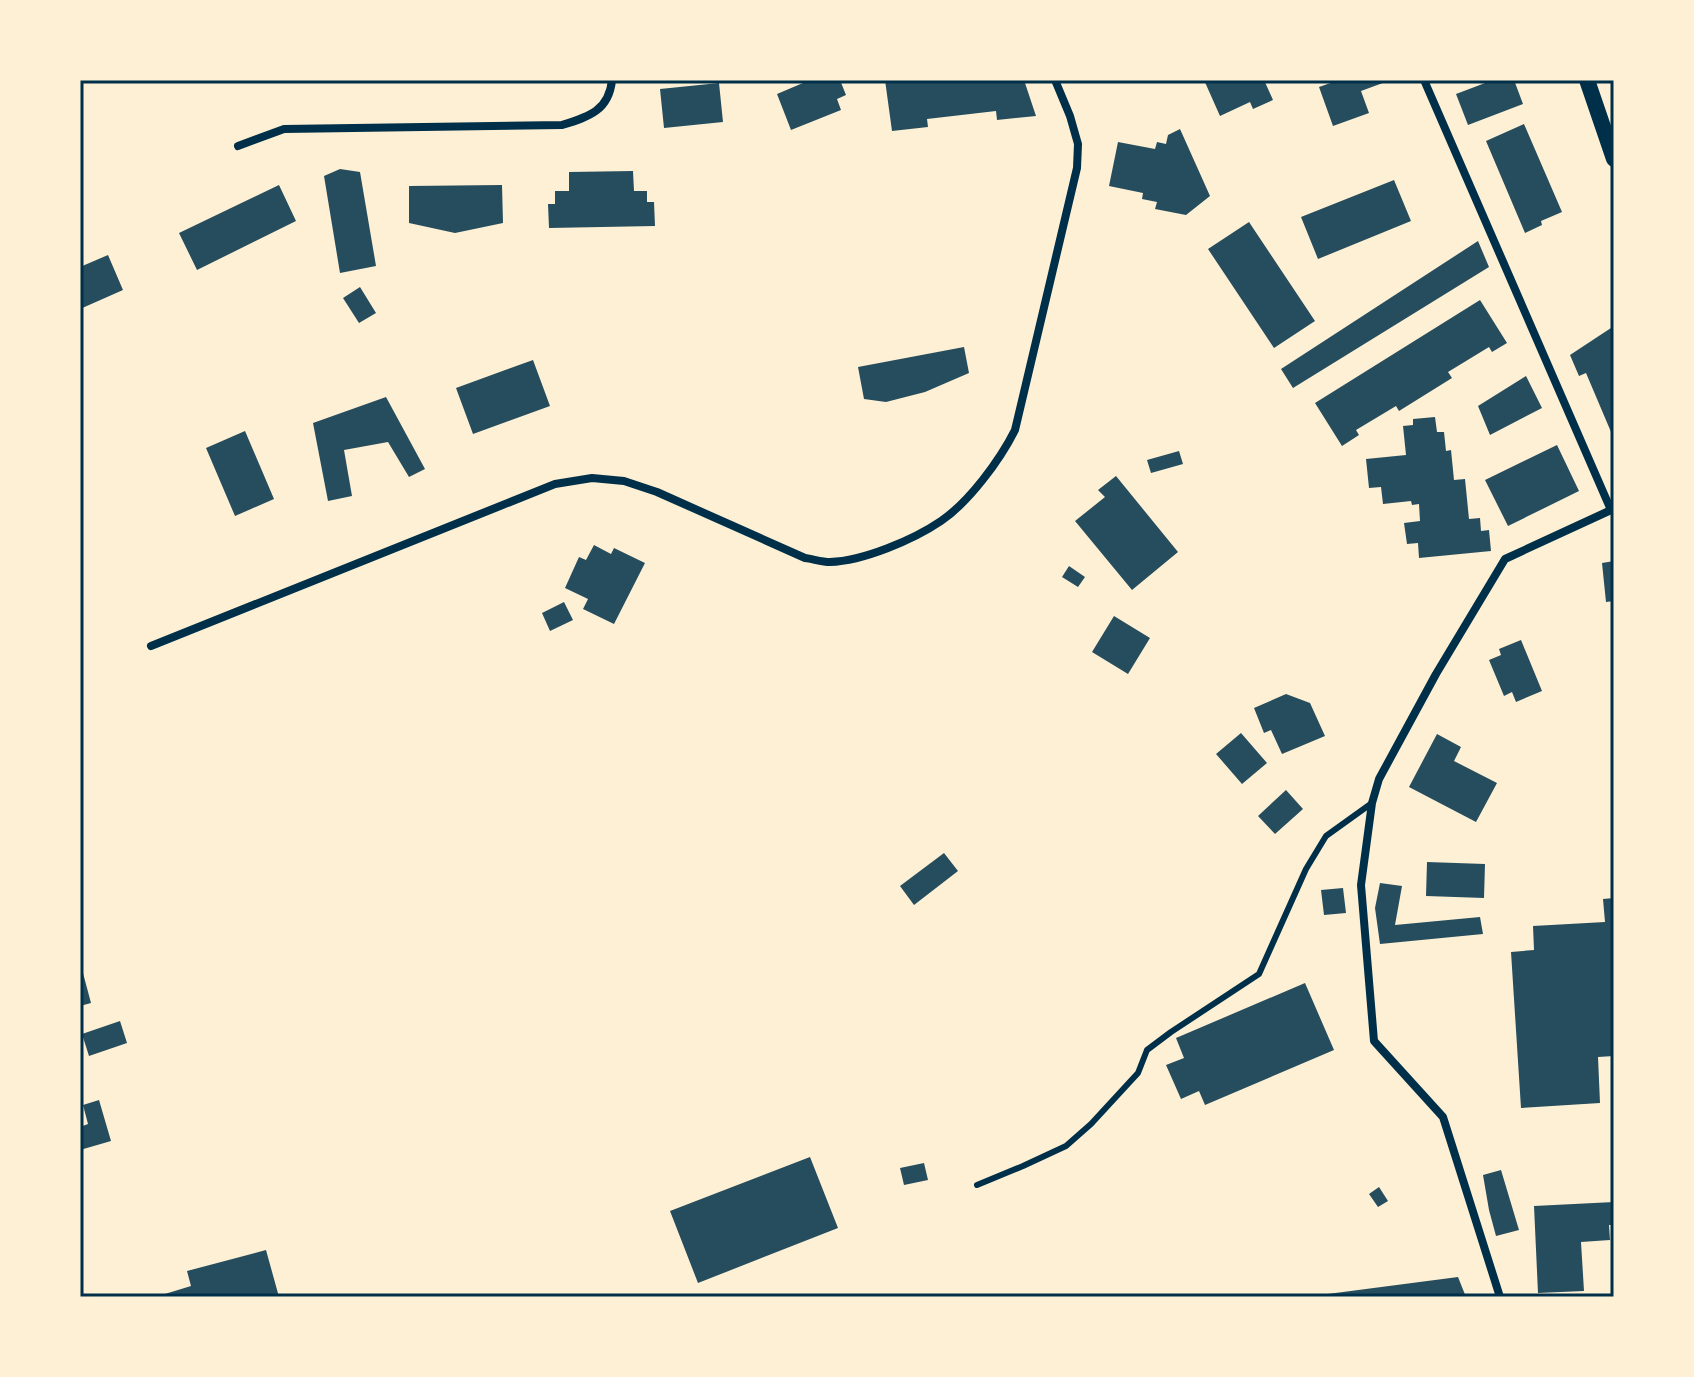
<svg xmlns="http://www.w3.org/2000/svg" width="1694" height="1377" font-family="Barlow,sans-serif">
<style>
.building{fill:#264d5e}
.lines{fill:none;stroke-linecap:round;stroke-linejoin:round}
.service{stroke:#003049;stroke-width:6}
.minor{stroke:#003049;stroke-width:8}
.secondary{stroke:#003049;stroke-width:16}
.neatline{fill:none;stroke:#003049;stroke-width:3}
</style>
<rect width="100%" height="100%" fill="#fdf0d5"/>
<!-- building -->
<path class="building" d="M810,80H840L846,95L837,99L841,110L791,130L777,94Z
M885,80H1024L1036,116L997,120L996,111L927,119L928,127L892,131Z
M1204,80H1264L1273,100L1253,109L1250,102L1220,116Z
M1339,80H1391L1361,91L1369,113L1333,126L1319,87Z
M1493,80H1514L1523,104L1468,125L1456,94Z
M719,83L723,122L664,128L660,89Z
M1524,124L1562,212L1541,221L1542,225L1525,233L1486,141Z
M1180,129L1210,196L1186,215L1155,209L1157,202L1142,199L1143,193L1109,186L1118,142L1155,149L1157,142L1166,144L1168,135Z
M340,169L360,172L376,266L340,273L324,176Z
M633,171L634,191H647V202H654L655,226L549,228L548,204H555V191H569V172Z
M1394,180L1411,221L1318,259L1301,217Z
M279,185L296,221L197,270L179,233Z
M502,185L503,223L455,233L409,223V186Z
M1249,222L1315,321L1274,348L1208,249Z
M1478,241L1489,267L1293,388L1281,369Z
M108,255L123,290L80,309V267Z
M360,287L376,313L359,323L343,298Z
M1480,300L1507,343L1492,352L1489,347L1448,372L1452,378L1399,411L1396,406L1356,430L1359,435L1342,446L1315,403Z
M1614,326V439L1586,373L1579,376L1570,355Z
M964,347L969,373L925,392L886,402L864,399L858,367Z
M533,360L550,406L473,434L456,388Z
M1526,376L1542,408L1490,435L1478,406Z
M386,397L425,469L409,477L388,442L344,450L352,496L328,501L313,423Z
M1435,417L1437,432H1444L1446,451L1451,450L1454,480L1465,479L1469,519L1480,518L1481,531L1489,530L1491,551L1419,558L1418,543L1407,544L1404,523L1420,521L1419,504L1412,505L1411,501L1383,504L1381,487L1369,488L1366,459L1406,455L1403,426L1413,425V419Z
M245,431L274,499L235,516L206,448Z
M1557,445L1579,491L1508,526L1485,480Z
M1179,451L1183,464L1151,473L1147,460Z
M1116,476L1178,552L1132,590L1075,521L1105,497L1098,490Z
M594,545L611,554L614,548L645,563L614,624L583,609L588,599L565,588L579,557L586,560Z
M1614,561V601L1606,602L1602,563Z
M1069,566L1085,577L1078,587L1062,577Z
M564,602L573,620L550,631L542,613Z
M1114,616L1150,638L1128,674L1092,652Z
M1521,640L1542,691L1516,702L1512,692L1504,696L1489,660L1501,655L1499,649Z
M1286,694L1310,703L1325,736L1282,754L1271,730L1264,733L1254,708Z
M1241,733L1267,763L1242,784L1216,754Z
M1437,734L1461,747L1454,761L1497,783L1476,822L1409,787Z
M1286,790L1303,809L1275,834L1258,816Z
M944,853L958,871L914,905L900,886Z
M1427,862L1485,864L1484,898L1426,896Z
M1380,883L1402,886L1395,925L1480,917L1483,934L1380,944L1375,908Z
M1343,888L1346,913L1324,915L1321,890Z
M1614,898V1056L1598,1057L1600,1103L1521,1108L1511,952L1534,950L1533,926L1605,922L1603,899Z
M83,973L91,1003L80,1006V974Z
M1305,983L1334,1050L1205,1105L1199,1091L1181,1099L1166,1065L1184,1058L1176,1038Z
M120,1021L127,1043L89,1056L82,1034Z
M99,1100L111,1141L80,1150V1127L88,1124L83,1105Z
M810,1157L838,1228L698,1283L670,1211Z
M924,1163L928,1180L904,1185L900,1168Z
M1501,1170L1519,1230L1496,1236L1489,1210L1483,1175Z
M1379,1187L1388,1201L1378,1207L1369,1194Z
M1614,1202V1225H1609L1610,1240L1581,1242L1584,1291L1538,1293L1534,1206Z
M266,1250L279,1297H155L191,1286L187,1271Z
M1458,1277L1466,1297H1321L1320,1295Z"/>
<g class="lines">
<!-- service -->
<path class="service" d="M977,1185L1023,1166L1066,1146L1091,1124L1138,1073L1147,1050L1171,1032L1259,974L1306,869L1326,836L1372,803"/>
<!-- minor -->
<path class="minor" d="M1424,80L1611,510
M238,146L284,129L562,125C588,117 609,111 612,80
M151,646L555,484L592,478L624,481L657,492L805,558C813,559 822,562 830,562C863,561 913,540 941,521C969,502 1000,460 1015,430L1077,168L1078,144L1070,116L1055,80
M1500,1297L1443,1117L1374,1041L1361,885L1372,803L1379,779L1436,674L1505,559L1611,510H1614"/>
<!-- secondary -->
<path class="secondary" d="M1587,80L1614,159"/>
</g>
<!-- border -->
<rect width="1694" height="1377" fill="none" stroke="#fdf0d5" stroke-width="164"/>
<rect x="82" y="82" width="1530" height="1213" class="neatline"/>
</svg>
